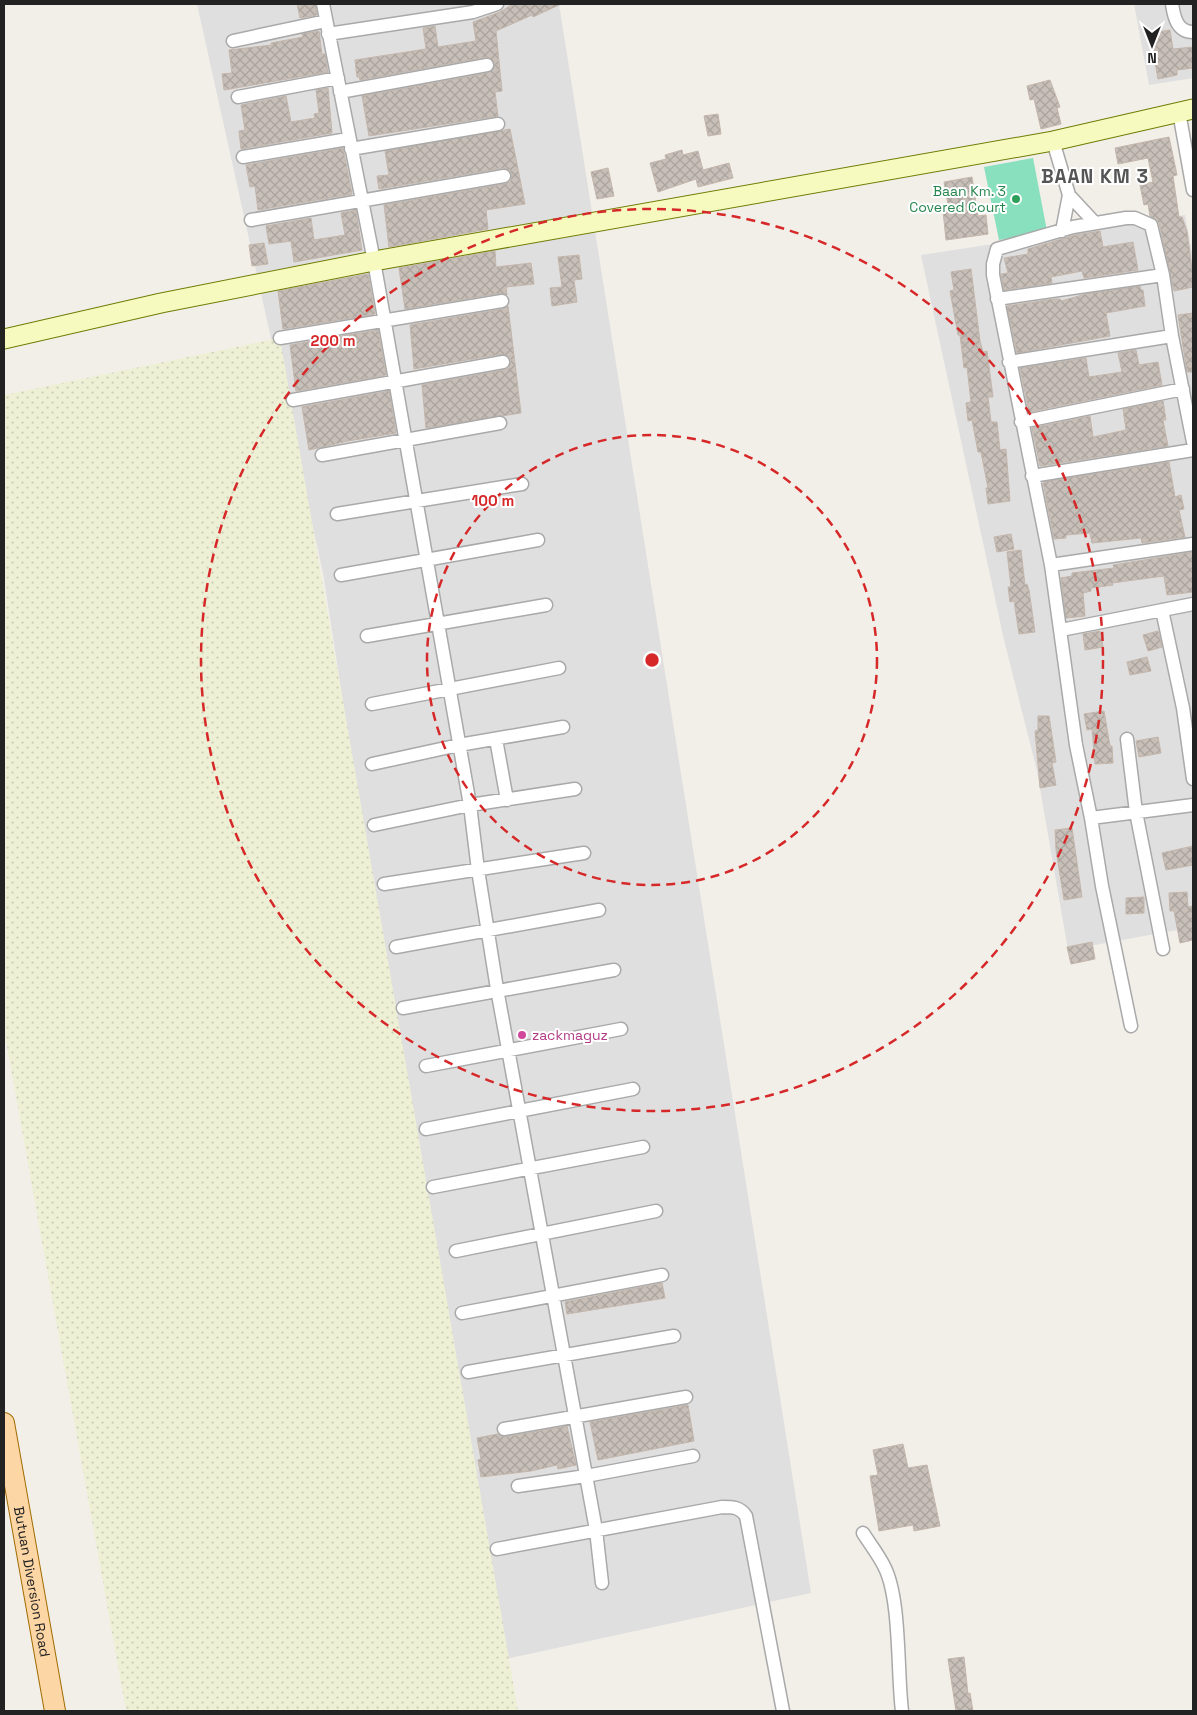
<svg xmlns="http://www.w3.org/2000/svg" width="1197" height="1715" font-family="'Space Grotesk',sans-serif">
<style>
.residential{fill:#e0dfdf}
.farmland{fill:url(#farmland-dots)}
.pitch{fill:#88e0be}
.building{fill:url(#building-cross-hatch);stroke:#c4b6ab}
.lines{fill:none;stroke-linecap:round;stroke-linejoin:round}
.street-casing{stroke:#a9a9a9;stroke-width:15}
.secondary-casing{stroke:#707d05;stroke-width:21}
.primary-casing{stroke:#a06b00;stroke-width:22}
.street{stroke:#fff;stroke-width:12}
.secondary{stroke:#f7fabf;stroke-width:19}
.primary{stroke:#fcd6a4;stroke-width:20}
.ring{fill:none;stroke:#d62828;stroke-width:2.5;stroke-dasharray:9 6}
.leisure-dot{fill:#2e9e5b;stroke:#fff;stroke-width:2}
.hotel-dot{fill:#d1479c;stroke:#fff;stroke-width:2}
.labels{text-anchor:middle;stroke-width:4;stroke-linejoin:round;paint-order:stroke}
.leisure-label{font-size:14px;fill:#27864d;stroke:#fff;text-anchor:end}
.hotel-label{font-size:14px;fill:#b23c85;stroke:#fff;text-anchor:start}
.street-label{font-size:14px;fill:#222;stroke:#fff}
.district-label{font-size:19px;font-weight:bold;letter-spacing:1px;fill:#555;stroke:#fff}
.centre{fill:#d62828;stroke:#fff;stroke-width:2.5}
.ring-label{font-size:15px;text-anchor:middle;font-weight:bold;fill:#d62828;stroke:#fff;stroke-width:4;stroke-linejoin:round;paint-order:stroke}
</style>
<defs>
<pattern id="farmland-dots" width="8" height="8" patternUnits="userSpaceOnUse" patternTransform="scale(1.25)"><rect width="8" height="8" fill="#eef0d5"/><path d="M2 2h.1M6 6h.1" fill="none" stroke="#ccceb7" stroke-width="1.8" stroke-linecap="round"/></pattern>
<pattern id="building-cross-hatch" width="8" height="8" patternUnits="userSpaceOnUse" patternTransform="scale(1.25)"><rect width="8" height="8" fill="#c7bfb8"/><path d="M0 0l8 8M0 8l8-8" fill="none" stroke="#aba49e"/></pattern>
</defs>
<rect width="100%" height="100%" fill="#f2efe9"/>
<!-- residential -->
<path class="residential" d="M197,4H559L811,1593L492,1662L323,573Z
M1134,4H1193V78L1149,85Z
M1185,215L1193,258V927L1068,950L1037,771L1004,640L921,255Z"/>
<!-- farmland -->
<path class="farmland" d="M280,338L518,1711H126L4,1030V395Z"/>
<!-- pitch -->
<path class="pitch" d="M1033,158L1047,231L999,240L984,167Z"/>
<!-- building -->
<path class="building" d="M297,4H315L317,15L300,18Z
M513,4H561L533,17L532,15L496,31L502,91L495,92L498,116L369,136L362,96L488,73L494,68L495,63L490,58L486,57L360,80L359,77H357L355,60L426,49L423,28L435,26L438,47L476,41L473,22L500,12Z
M1170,30L1173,49L1193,47V68L1177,70V75L1158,79L1150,33Z
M319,31L322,54H325L328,72L224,90L222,74L232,73L229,50L272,45L271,43L303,37L302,34Z
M1050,80L1060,107L1057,108L1061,124L1041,129L1034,99L1030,100L1027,86Z
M328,88L332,133L241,149L239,131L245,130L241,105L286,96L291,122L315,118L314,114L319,113L316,90Z
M718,114L721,134L708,136L704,116Z
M510,129L525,204L486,210L488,229L389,247L384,205L505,184L510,182L512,175L510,170L503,168L379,189L377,176L389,175L385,151Z
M1169,137L1177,175L1173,176L1179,217H1182L1187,231L1193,276V287L1174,291L1159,223L1150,216L1148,204L1144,205L1140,185L1153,182L1148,158L1118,164L1115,148Z
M343,148L352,194L258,210L255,186L250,187L246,165Z
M682,150L683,155L698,151L703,170L729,163L733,178L698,187L696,179L658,192L650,163L666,159L665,155Z
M608,168L614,196L597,199L591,172Z
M972,177L978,216L986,215L988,234L946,240L943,211L949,210L944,182Z
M356,210L362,250L294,262L291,241L269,244L266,226L311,218L314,240L345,235L341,213Z
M1100,231L1103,247L1133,242L1138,270L1084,278L1082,271L1051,277L1052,283L1004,290L1001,274L1008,273L1004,258L1028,254V249L1075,235Z
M264,243L268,264L252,266L249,245Z
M495,251L496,267L531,263L534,284L506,287L507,295L501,293L405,309L399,268Z
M579,255L582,279L574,280L577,302L552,306L550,288L562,287L558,257Z
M971,269L980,341L983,352L987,351L993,397H988L991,422H997L1000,450L1006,449L1010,501L988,504L986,488H988L981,452H978L972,420L968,421L966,403L971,402L967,367L964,368L960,335H958L950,291L954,290L951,272Z
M368,274L375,314L283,329L278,291Z
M1140,286L1141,290H1143L1145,306L1106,313L1110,336L1017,353L1007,306L1054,299H1060L1061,301L1086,294Z
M508,306L521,413L426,428L422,385L504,370L509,368L511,361L509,356L502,354L414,369L410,325L503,309Z
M1193,313V372H1187L1178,315Z
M378,330L386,375L296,391L290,345Z
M1136,350L1139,365L1158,362L1162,385L1029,412L1020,368L1086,358L1089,377L1122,372L1118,353Z
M389,391L396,433L348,441L309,450L302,407Z
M1163,401L1166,420H1163L1168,446L1040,466L1032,428L1090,416L1093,437L1126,430L1123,409Z
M1169,462L1175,497L1181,495L1184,509L1179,510L1185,537L1142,543L1141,538L1092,543L1090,533L1066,535V538L1054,539L1043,482Z
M1011,534L1014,549L997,552L994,537Z
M1021,550L1025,585L1027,584L1029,590L1035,632L1019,634L1014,601L1010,602L1008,587H1011L1007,552Z
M1193,552V592L1167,595L1164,576L1112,583L1113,585L1091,588V591L1083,593L1085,616L1066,618L1061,578L1072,576V573L1114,568L1113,565Z
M1100,631L1103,647L1085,650L1083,634Z
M1158,631L1162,647L1148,651L1143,635Z
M1147,657L1151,671L1130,675L1127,662Z
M1104,711L1110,746H1112L1113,763L1095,764L1092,729L1087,730L1084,714Z
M1038,716H1049L1056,762L1052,763L1056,785L1040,788L1035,731L1038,730Z
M1158,737L1161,753L1139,757L1136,741Z
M1072,828L1082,897L1064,900L1056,850L1055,830Z
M1193,846V865L1166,870L1162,853Z
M1187,892L1188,907L1193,906V940L1180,943L1174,911H1170L1169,893Z
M1144,897V913L1126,914V898Z
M1092,942L1095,959L1071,964L1067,947Z
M662,1283L665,1298L567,1314L565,1302Z
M688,1405L694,1441L598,1460L590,1422Z
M567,1426L576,1465L558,1469L557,1465L531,1471L481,1477L478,1460L481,1459L477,1438L498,1434L505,1437Z
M903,1444L908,1468L927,1465L940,1526L914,1531L913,1525L879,1531L870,1476L878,1475L873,1450Z
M964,1657L968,1694L970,1693L973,1711H956L948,1659Z"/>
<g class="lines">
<!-- street casing -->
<g class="street-casing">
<path id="street" d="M323,4L374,261L470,805L478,870L497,989L596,1530L602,1583
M1172,4C1174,17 1177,32 1193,32
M328,34L473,12L497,4
M233,41L326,21
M340,92L487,65
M238,97L338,78
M1179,112L1193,190
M1053,141L1069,195L1095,223
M351,149L498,124
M243,157L348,139
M251,220L504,176
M1062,231L1069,195
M997,299L1163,275
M280,338L502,301
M1009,362L1172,336
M293,400L503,362
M1021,422L1183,389
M1193,442L1172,336L1163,275L1151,225L1135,218H1126L1073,227L997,249L993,264V275L1051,565L1076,745L1091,818L1193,805
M322,455L500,423
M1032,476L1193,450
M337,514L522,484
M1051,565L1193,544
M341,575L538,540
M1162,610L1183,708L1193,779
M1061,630L1193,604
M367,636L546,605
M372,704L559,668
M496,739L507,800
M1127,739L1136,812L1163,949
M372,764L459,745L563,727
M1091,818L1102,886L1131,1026
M374,825L470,805L575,789
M384,884L584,853
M396,947L599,910
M403,1008L614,970
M426,1066L621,1029
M426,1129L633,1089
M433,1187L643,1147
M456,1251L656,1211
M462,1313L662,1275
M468,1372L674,1336
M504,1429L686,1397
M518,1486L586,1476L693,1456
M863,1533C870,1544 878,1554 884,1566C901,1598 897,1672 902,1711
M497,1549L722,1507C733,1507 740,1507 746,1516L783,1711"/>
</g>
<!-- secondary casing -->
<g class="secondary-casing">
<path id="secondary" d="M4,339L161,303L374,261L1053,141L1193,109"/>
</g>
<!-- primary casing -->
<g class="primary-casing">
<g id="primary">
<path id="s1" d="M4,1423L55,1711"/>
</g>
</g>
<!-- street -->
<use href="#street" class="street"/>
<!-- secondary -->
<use href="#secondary" class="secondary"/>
<!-- primary -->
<use href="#primary" class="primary"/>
</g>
<!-- distance rings -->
<g class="ring">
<circle cx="652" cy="660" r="225"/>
<circle cx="652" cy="660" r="451"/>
</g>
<!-- markers -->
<circle class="leisure-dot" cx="1016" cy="199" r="5"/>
<circle class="hotel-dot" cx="522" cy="1035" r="5"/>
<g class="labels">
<!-- leisure labels -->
<g class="leisure-label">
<text x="1006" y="196">Baan Km. 3<tspan x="1006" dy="16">Covered Court</tspan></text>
</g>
<!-- hotel labels -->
<g class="hotel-label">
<text x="532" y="1040">zackmaguz</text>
</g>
<!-- street labels -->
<g class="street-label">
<text dy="5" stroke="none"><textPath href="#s1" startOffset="161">Butuan Diversion Road</textPath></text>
</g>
<!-- district labels -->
<g class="district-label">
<text x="1095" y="183">BAAN KM 3</text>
</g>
</g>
<circle cx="652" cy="660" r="8" class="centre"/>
<g class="ring-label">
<text x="333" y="346">200 m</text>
<text x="493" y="506">100 m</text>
</g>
<!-- border -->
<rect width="1197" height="1715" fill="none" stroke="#222222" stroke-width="10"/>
<!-- north arrow -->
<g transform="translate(1152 45) rotate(180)" stroke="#ffffff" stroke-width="4" paint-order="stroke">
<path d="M0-4L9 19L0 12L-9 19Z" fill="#222222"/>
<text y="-8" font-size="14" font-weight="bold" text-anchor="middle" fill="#222222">N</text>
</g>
</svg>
